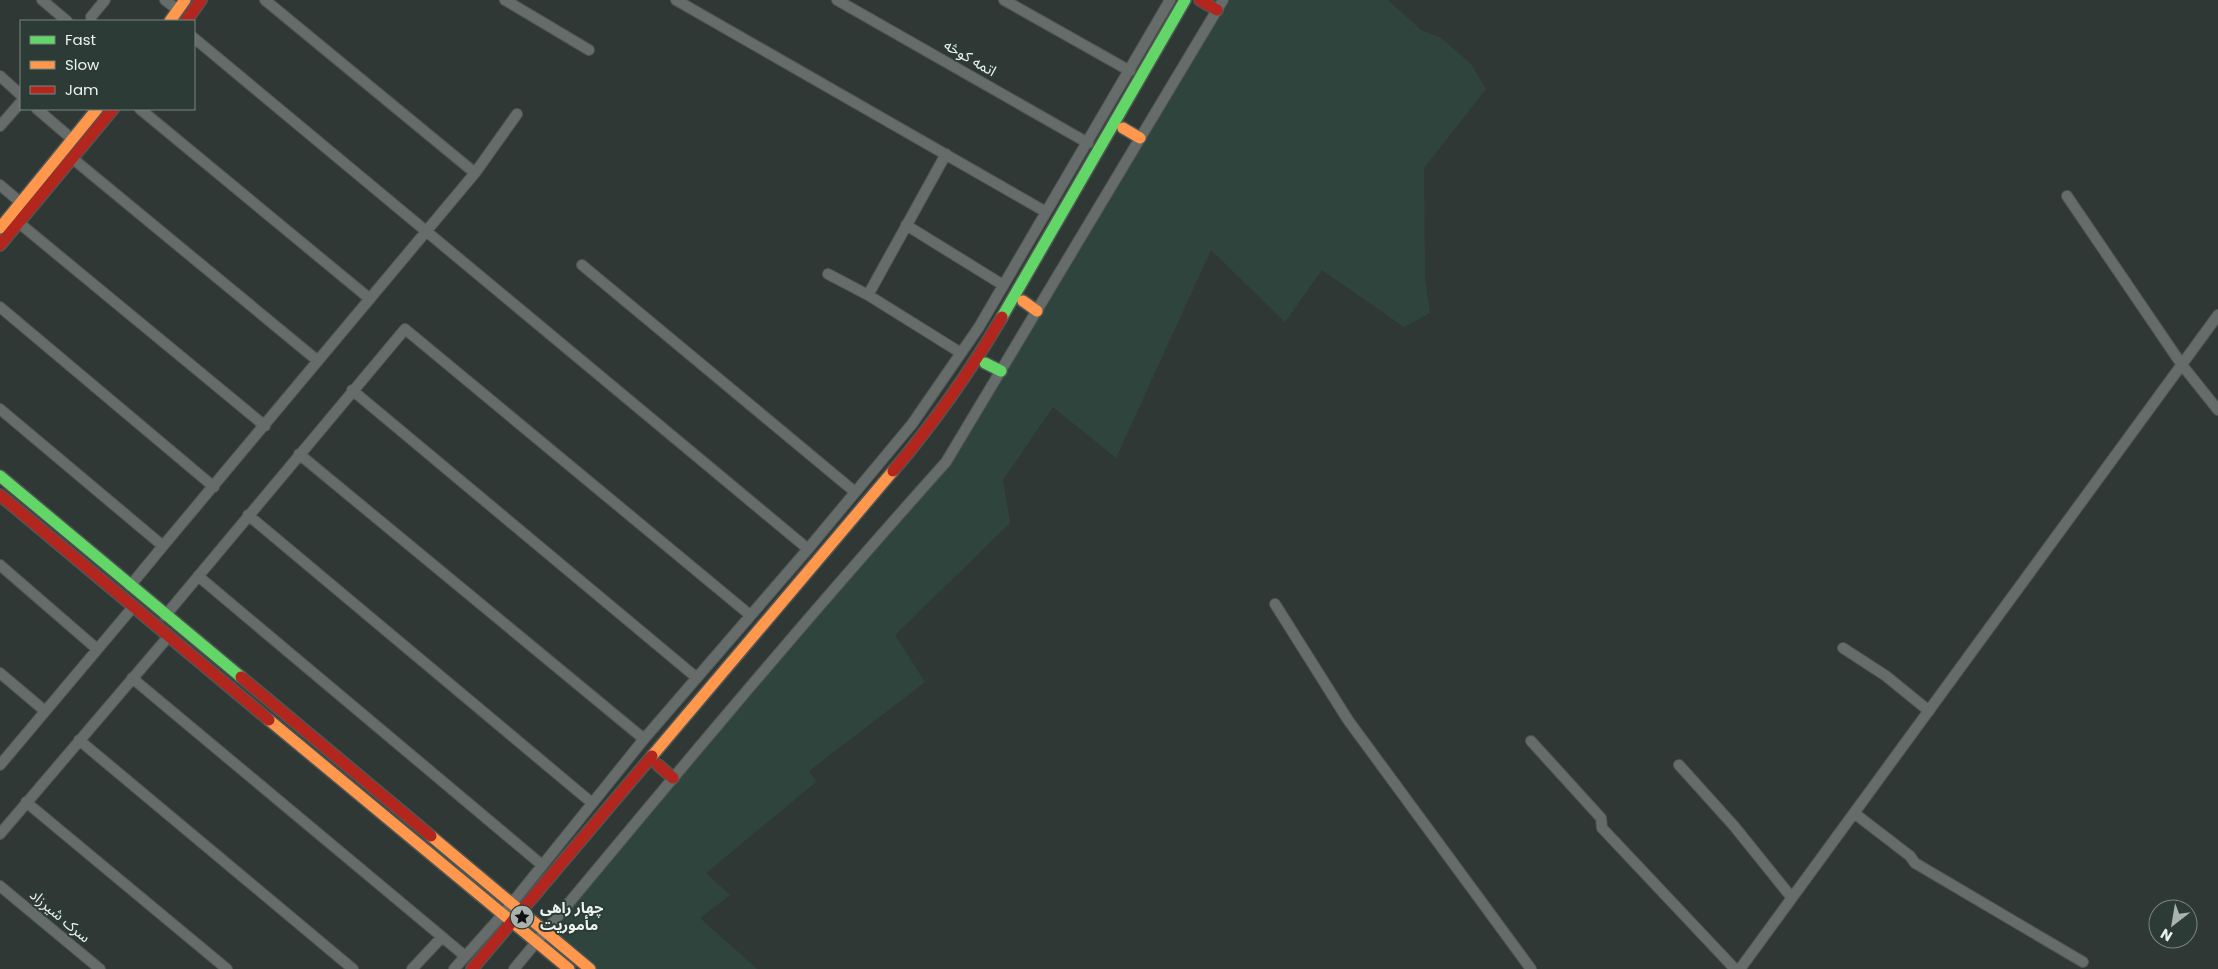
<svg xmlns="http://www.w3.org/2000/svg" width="2218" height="969" font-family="Poppins,'Noto Sans Arabic',sans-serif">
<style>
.built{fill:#2f443d}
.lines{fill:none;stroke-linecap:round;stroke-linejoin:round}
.street-casing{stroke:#4f5654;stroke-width:12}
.fast-casing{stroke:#4f5654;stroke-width:14}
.slow-casing{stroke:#4f5654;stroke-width:14}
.jam-casing{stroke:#4f5654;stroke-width:14}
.street{stroke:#666c6a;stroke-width:10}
.fast{stroke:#63d668;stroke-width:11}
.slow{stroke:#ff974d;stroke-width:11}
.jam{stroke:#b3261e;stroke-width:11}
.labels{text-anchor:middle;stroke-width:4;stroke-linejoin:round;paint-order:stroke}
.street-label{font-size:15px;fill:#eaf3f0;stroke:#2d3b37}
.poi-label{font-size:15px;font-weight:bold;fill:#eaf3f0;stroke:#2d3b37;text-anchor:start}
</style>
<rect width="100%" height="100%" fill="#303836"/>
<!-- built -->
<path class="built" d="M1223,0H1388L1421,30L1441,38L1471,64L1486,89L1424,168L1425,279L1430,313L1404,327L1322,270L1285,322L1211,250L1116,458L1053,407L1003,480L1010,523L895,635L925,682L809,771L816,782L706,873L730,895L700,918L757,969H590L545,931L946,462Z"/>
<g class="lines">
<!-- street casing -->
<g class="street-casing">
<path id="street" d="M42,0L67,21
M165,0L178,10
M265,0L475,173
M505,0L589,50
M676,0L1046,212
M837,0L1088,143
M1004,0L1130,71
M91,17L105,0
M194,38L808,549
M0,76L21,95
M37,109L72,139
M140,109L370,299
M0,126L21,102
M72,158L318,361
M0,185L20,202
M2067,196L2182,365L2218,410
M18,222L265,426
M906,225L1003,285
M582,265L855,492
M828,274L868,295L961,353
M868,295L946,154
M0,307L214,487
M352,390L697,678
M0,409L163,546L130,586
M299,454L644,739
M248,515L592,803
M163,546L475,173L517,114
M0,565L97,649
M198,576L542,865
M1275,604L1348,720L1531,969
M165,616L405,329L750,615
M1843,648L1886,676L1929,711
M0,673L45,711
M132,678L465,956
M79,740L353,969
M1531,741L1601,818L1602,828L1735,969
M0,765L133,607
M1679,765L1734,826L1792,898
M26,802L227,969
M1854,813L1910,856L1915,863L2083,962
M0,834L168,637
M0,886L100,969
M412,969L442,937
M454,969L504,913L644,739L808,549L912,424L979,327L1170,0
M514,969C656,798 798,627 946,462L1223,0
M1740,969L2218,315"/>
</g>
<!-- fast casing -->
<g class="fast-casing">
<path id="fast" d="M1002,317L1185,0
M985,363L1001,371
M0,476L241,677"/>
</g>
<!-- slow casing -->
<g class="slow-casing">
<path id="slow" d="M170,21L185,0
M1123,128L1140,138
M0,228L97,109
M1023,301L1037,311
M269,720L569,969
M652,756L893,471
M431,836L590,969"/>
</g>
<!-- jam casing -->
<g class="jam-casing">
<path id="jam" d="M1200,0L1217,10
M186,21L201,0
M0,245L113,109
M893,471C933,424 971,370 1002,317
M0,495L269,720
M241,677L431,836
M658,765L673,778
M472,969L652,756"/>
</g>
<!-- street -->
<use href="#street" class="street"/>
<!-- fast -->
<use href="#fast" class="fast"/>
<!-- slow -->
<use href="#slow" class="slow"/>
<!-- jam -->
<use href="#jam" class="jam"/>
</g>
<!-- icons -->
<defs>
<g id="sight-disc" transform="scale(1.25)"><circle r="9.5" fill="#a9b2af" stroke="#2d3b37"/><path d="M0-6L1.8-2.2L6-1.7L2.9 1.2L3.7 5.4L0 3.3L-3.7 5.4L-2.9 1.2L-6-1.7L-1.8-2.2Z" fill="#111"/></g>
</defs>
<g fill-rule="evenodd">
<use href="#sight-disc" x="522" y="917"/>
</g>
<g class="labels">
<!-- street labels -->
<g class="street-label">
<text transform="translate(970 58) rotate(30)" y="5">اتمه کوڅه</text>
<text transform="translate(60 916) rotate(40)" y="5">سرک شیرزاد</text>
</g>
<!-- poi labels -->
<g class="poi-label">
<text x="540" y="913">چهار راهی<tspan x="540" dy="17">مأموریت</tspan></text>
</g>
</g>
<!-- legend -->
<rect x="20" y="20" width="175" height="90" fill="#2d3b37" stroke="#798581"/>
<rect x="30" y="36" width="25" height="8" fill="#63d668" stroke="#798581"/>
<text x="65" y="45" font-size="15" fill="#eaf3f0">Fast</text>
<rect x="30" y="61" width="25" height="8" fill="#ff974d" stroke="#798581"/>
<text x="65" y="70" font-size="15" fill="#eaf3f0">Slow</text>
<rect x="30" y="86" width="25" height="8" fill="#b3261e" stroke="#798581"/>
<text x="65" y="95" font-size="15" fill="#eaf3f0">Jam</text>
<!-- north arrow -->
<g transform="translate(2173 924) rotate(211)"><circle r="24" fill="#2d3b37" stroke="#798581"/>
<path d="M0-4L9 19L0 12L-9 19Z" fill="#a9b2af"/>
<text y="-8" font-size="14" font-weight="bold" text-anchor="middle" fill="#eaf3f0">N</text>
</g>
</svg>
